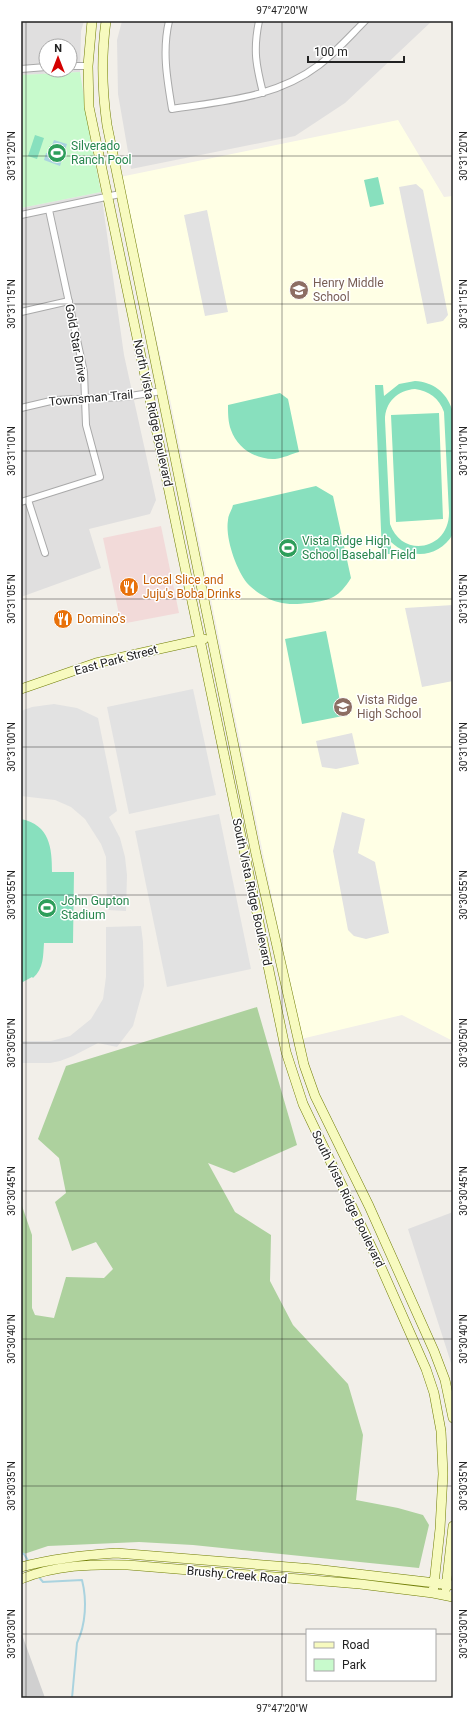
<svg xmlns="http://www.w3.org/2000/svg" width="474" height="1719" font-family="Roboto,sans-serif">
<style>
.residential{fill:#e0dfdf;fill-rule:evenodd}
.commercial{fill:#f2dad9}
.education{fill:#ffffe5}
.religious{fill:#d0d0d0}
.forest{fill:#add19e}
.park{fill:#c8facc}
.pitch{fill:#88e0be;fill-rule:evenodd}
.parking{fill:#e2e2e2}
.water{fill:#aad3df}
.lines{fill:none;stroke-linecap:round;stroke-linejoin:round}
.stream{stroke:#aad3df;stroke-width:2}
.street-casing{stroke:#a9a9a9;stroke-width:8}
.secondary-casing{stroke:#707d05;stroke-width:10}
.street{stroke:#fff;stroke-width:6}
.secondary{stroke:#f7fabf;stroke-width:9}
.ticks{fill:none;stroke:#222;stroke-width:1;stroke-opacity:0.45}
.labels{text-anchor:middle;stroke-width:3;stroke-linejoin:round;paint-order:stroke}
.leisure-label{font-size:12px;fill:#27864d;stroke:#fff;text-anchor:start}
.education-label{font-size:12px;fill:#785e54;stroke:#fff;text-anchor:start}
.street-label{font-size:12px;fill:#222;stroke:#fff}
.food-label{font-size:12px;fill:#c56008;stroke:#fff;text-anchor:start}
.neatline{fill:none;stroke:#222;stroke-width:1.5}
.ticks-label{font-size:10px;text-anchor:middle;fill:#222}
</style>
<rect width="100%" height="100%" fill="#f2efe9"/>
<!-- residential -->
<path class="residential" d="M21,21H84L81,31L80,72L21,75ZM46,46H70V70H46Z
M122,21H432L345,103L295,136L131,169L118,94L117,40Z
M101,192L124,355L156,500L150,514L89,529L101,568L21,597V208Z
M453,1212V1369L408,1229Z"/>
<!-- commercial -->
<path class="commercial" d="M161,526L179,613L121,624L103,538Z"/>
<!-- education -->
<path class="education" d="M398,120L444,197L453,196V1041L402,1015L301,1039L170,399L120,177Z"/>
<!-- religious -->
<path class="religious" d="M21,1632L45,1698H21Z"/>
<!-- forest -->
<path class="forest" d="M257,1007L297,1145L234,1173L208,1163L235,1212L271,1235L270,1281L293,1325L348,1384L363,1435L356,1500L398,1508L423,1515L429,1525L419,1568L193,1545L139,1542L48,1546L21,1555V1203L32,1235V1308L35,1315L54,1318L66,1277L104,1278L113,1269L96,1242L72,1251L55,1202L66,1193L59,1158L38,1139L66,1066Z"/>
<!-- park -->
<path class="park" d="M80,72L90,137L101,192L21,208V75Z"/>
<!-- pitch -->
<path class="pitch" d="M35,135L44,138L37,159L28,156Z
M378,177L384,204L370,207L364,180Z
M415,381C433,382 446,392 452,409L453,534C439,558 410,560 391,542V554H382L375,385H383L384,396L399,384ZM415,389C429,391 439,398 444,412L449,513C449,550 402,559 390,524L385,420C385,402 398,390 415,389Z
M280,393L288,399L299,452C291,454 284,458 275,459C256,460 237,448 231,430C228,422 228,413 228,405Z
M439,413L443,519L396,522L391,415Z
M316,486L333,496L351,578C339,597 332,600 309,603C298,604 289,605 278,602C268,600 254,591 247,583C236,569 225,538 228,520C228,515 232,510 233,505Z
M326,631L343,716L302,724L285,639Z
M21,819C50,825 52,848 52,872H74L73,943H44C43,956 44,968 33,978L32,977L21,983Z"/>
<!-- parking -->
<path class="parking" d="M416,184L423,190L448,315L443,321L427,324L399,187Z
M207,210L228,312L205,316L184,215Z
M453,605V681L422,687L405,608Z
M193,689L216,795L129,814L107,707Z
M54,704L77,708L98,718L117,811L109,817L120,838L125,857L127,875L126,911L107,910L106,857L101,844L85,819L71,807L55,800L21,796V711L32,707Z
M352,733L359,764L336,769L322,767L316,741Z
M342,812L365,819L358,853L375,862L389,933L366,939L354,936L348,930L333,851Z
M219,814L251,969L167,987L135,831Z
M141,926L143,942L144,986L133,1026L117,1047L98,1043L73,1056L60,1061L50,1063H21V1041H51L70,1036L91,1019L103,999L106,977V927Z"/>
<!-- water -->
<path class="water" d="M54,140L67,144L60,166L44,160L46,153H49Z"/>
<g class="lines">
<!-- stream -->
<path class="stream" d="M21,1553L24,1554L29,1562
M38,1576L43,1582L82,1580C87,1600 86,1624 77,1643L72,1698"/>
<!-- street casing -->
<g class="street-casing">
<path id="street" d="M169,21C162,51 167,79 172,109C223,101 276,98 319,65C336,52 350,36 365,21
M259,21C253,50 256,65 263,93
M70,66H88
M21,69L46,67
M21,215L120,194
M21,312L69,301
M21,408L55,400L124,397L162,391
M28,500L45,553
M21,502L100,477L86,425L84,372L49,210"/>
</g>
<!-- secondary casing -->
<g class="secondary-casing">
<path id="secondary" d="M92,21L88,66L89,107L286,1052L303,1104L380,1265L426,1369L434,1393L441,1431L443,1474L440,1529L433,1593
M106,21C101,57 102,90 107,125L256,854L304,1065L315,1096L369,1206L434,1351L445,1380L453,1418
M21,689L96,663L204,639
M21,1567C52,1559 84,1555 116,1553L314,1569L453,1585
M21,1579C55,1565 92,1564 128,1565L360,1584L433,1593L453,1597
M446,1588L453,1526"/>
</g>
<!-- street -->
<use href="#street" class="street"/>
<!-- secondary -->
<use href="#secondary" class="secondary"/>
</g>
<!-- ticks -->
<path class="ticks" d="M26,21V1698M282,21V1698M21,156H453M21,304H453M21,451H453M21,599H453M21,747H453M21,895H453M21,1043H453M21,1191H453M21,1339H453M21,1486H453M21,1634H307M435,1634H453"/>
<!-- icons -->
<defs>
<g id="stadium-disc" transform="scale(1)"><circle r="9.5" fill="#2e9e5b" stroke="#fff"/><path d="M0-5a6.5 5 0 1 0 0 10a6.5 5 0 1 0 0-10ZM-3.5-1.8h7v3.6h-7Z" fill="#fff"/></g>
<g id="school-disc" transform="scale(1)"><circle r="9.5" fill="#8d6e63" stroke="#fff"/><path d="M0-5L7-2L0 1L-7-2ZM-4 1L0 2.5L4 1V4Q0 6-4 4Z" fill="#fff"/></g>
<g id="restaurant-disc" transform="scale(1)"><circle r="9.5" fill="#e8710a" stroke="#fff"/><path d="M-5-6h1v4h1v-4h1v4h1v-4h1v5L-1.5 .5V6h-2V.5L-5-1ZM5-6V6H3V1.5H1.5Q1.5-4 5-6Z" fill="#fff"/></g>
</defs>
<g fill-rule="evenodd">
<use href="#stadium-disc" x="57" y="153"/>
<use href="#school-disc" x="299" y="290"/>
<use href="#stadium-disc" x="288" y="548"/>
<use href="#restaurant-disc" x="129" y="587"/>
<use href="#restaurant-disc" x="63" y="619"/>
<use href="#school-disc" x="343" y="707"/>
<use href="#stadium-disc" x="47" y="908"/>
</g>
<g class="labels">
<!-- leisure labels -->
<g class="leisure-label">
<text x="71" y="150">Silverado<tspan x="71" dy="14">Ranch Pool</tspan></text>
<text x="302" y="545">Vista Ridge High<tspan x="302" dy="14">School Baseball Field</tspan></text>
<text x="61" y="905">John Gupton<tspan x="61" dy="14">Stadium</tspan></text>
</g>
<!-- education labels -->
<g class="education-label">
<text x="313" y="287">Henry Middle<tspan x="313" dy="14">School</tspan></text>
<text x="357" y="704">Vista Ridge<tspan x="357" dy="14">High School</tspan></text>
</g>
<!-- street labels -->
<g class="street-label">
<text transform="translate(76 343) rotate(80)" y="4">Gold Star Drive</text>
<text transform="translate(91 398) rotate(-5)" y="4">Townsman Trail</text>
<text transform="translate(153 413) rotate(78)" y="4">North Vista Ridge Boulevard</text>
<text transform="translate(116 660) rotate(-15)" y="4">East Park Street</text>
<text transform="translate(252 892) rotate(78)" y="4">South Vista Ridge Boulevard</text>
<text transform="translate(348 1199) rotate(64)" y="4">South Vista Ridge Boulevard</text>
<text transform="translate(237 1575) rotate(5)" y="4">Brushy Creek Road</text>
</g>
<!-- food labels -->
<g class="food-label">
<text x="143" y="584">Local Slice and<tspan x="143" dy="14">Juju's Boba Drinks</tspan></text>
<text x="77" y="623">Domino's</text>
</g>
</g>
<!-- border -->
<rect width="474" height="1719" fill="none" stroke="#ffffff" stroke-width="44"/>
<!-- legend -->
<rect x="306" y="1629" width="130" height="52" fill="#ffffff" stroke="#a7a7a7"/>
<rect x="314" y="1642" width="20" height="6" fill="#f7fabf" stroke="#a7a7a7"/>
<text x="342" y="1649" font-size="12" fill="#222222">Road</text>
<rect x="314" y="1659" width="20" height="12" fill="#c8facc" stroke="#a7a7a7"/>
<text x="342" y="1669" font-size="12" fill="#222222">Park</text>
<!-- north arrow -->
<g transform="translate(58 58)"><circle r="19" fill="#ffffff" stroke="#a7a7a7"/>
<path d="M0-3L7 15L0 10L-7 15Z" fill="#d40000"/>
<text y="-6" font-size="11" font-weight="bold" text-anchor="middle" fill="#222222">N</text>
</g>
<!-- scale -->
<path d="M308 56v6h96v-6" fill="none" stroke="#222222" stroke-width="2"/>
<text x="314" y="56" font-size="12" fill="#222222" stroke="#ffffff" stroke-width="3" paint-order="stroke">100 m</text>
<rect x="22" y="22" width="430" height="1675" class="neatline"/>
<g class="ticks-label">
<text x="282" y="14">97°47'20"W</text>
<text transform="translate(11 156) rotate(-90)" y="4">30°31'20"N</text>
<text transform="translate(463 156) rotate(-90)" y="4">30°31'20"N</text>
<text transform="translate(11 304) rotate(-90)" y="4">30°31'15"N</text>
<text transform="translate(463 304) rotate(-90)" y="4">30°31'15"N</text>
<text transform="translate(11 451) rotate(-90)" y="4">30°31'10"N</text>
<text transform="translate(463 451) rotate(-90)" y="4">30°31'10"N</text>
<text transform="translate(11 599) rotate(-90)" y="4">30°31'05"N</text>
<text transform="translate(463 599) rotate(-90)" y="4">30°31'05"N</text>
<text transform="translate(11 747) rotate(-90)" y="4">30°31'00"N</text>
<text transform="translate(463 747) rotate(-90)" y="4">30°31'00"N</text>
<text transform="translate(11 895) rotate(-90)" y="4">30°30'55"N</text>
<text transform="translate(463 895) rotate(-90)" y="4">30°30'55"N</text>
<text transform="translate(11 1043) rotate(-90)" y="4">30°30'50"N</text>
<text transform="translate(463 1043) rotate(-90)" y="4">30°30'50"N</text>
<text transform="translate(11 1191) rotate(-90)" y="4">30°30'45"N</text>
<text transform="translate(463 1191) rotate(-90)" y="4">30°30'45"N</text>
<text transform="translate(11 1339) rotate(-90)" y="4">30°30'40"N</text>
<text transform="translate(463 1339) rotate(-90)" y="4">30°30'40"N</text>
<text transform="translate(11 1486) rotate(-90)" y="4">30°30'35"N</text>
<text transform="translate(463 1486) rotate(-90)" y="4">30°30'35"N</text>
<text transform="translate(11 1634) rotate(-90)" y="4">30°30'30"N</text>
<text transform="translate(463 1634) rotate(-90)" y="4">30°30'30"N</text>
<text x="282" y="1712">97°47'20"W</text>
</g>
</svg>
